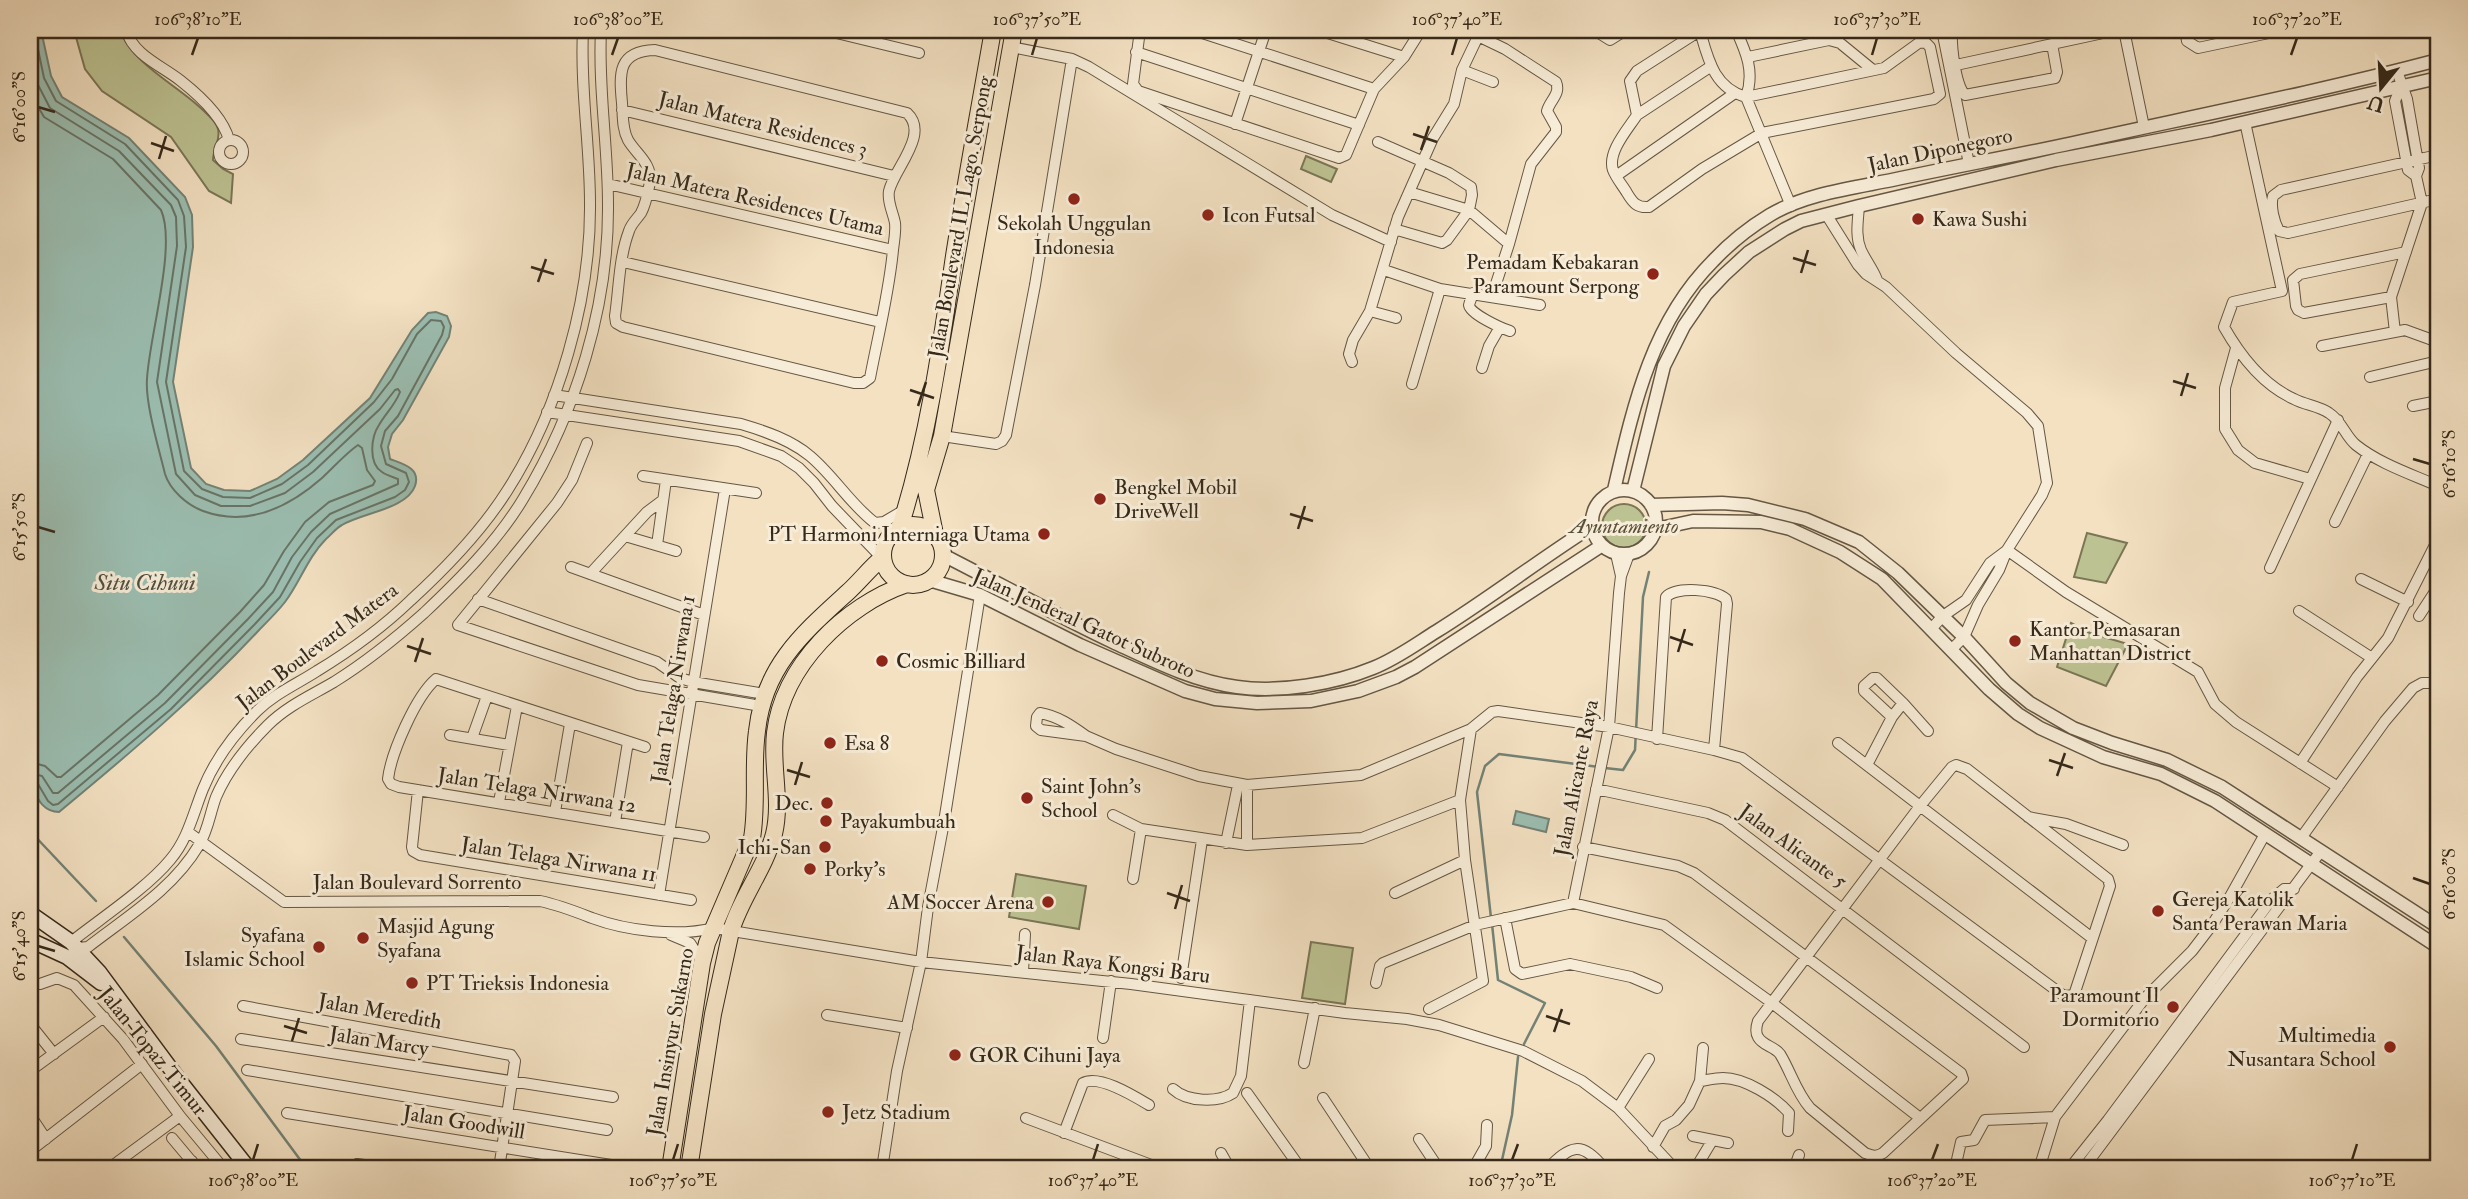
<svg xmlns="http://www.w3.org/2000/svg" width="2468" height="1199" font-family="'IM FELL Double Pica',serif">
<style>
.green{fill:#bdc292;stroke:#7a7656;stroke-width:2}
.water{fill:#9bbeb1;stroke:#738275;stroke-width:2}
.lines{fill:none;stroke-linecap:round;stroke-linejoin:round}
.shore{stroke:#687466;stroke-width:2}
.stream{stroke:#738275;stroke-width:2.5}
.minor-casing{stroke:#655744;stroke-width:12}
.tertiary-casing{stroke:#655744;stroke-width:15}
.secondary-casing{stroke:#36291a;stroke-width:17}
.primary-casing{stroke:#36291a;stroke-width:18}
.minor{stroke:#f7ecd7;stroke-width:10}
.tertiary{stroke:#f7ecd7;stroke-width:12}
.secondary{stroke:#f7ecd7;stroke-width:14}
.primary{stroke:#f3e1c2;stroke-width:16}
.ticks{fill:none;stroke:#36291a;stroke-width:2.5}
.poi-dot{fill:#8f2418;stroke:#f7ecd7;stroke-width:2.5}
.labels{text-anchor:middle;stroke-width:6;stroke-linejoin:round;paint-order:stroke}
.street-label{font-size:21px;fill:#36291a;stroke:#f7ecd7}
.poi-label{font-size:21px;fill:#36291a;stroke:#f7ecd7;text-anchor:start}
.park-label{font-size:21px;font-style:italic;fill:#584f38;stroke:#f7ecd7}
.water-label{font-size:23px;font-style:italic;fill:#4f4e40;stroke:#f7ecd7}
.neatline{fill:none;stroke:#36291a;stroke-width:2.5}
.ticks-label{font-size:18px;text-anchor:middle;fill:#36291a}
</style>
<rect width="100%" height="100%" fill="#f3e1c2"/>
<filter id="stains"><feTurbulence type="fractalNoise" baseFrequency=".00286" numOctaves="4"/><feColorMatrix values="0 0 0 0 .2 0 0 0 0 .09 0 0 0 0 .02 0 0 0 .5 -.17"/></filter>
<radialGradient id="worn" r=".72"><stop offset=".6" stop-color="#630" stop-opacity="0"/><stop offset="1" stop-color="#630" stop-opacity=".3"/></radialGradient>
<!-- green -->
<path class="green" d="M74,30H120C135,67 177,84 205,112C210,117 216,121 218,129C221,139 213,149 213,160L223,169L233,174L231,203L209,191L171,137L102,91L85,69Z
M1306,156L1337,169L1331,182L1301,169Z
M1602 526a22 22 0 1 1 44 0a22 22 0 1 1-44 0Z
M2087,533L2127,543L2106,583L2074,577Z
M2071,623L2090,633L2128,644L2106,686L2057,667Z
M1016,874L1086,886L1079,929L1009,917Z
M1311,942L1353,948L1345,1004L1302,998Z"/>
<!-- water -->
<path class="water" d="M30,30H41L51,76L62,97L129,138L185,197L192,215L193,247L173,382L191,468L206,484L224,490L250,491L277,479L303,460L370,398L412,330L428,313L436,312L447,316L451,326L449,337L403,420L392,434L388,447L390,459C403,464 421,468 415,486C407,509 361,513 342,525C336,528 331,535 326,539C308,557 300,582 285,602C278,611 268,621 260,629C198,696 129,754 59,812C42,812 37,797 30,784Z
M1516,811L1549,819L1546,832L1513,824Z"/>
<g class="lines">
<!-- shore -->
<path class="shore" d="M30,54L36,81L50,108L119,151L171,205L176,217L177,246L157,382L176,474L195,495L221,506H250L285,493L313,472L380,409L395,390L398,389L400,392C395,405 386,413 379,425C371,437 368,463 382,472C386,475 393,477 398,479V484L330,514L311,532L292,557L273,592L248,619L165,703L58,793H53L42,776L30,773
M30,93L44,117L113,159L161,210C177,246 149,337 147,379C145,403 159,449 165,474C170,490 187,505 203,511C247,527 288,508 322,478C334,467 345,454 358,445L362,448L367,470L375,481L373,485L329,502L305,522L284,551L264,585L240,612L158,695L61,777H57L45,766L30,762
M30,782L38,784L48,801L53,805L58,804L171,709L254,625L280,597L300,562L317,538L336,520L395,497L405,490L409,482L406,473L386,464L381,446L385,431L398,416L442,335L444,327L441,321L431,320L417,334L392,379L374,402L308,465L282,484L250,498L223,497L202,489L184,471L166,382L186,247L184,216L178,200L125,144L56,101L44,78L34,30"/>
<!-- stream -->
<path class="stream" d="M1605,768L1623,770L1635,750L1643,597L1649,572
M30,831L96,901
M1491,918L1477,792L1485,766L1499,754L1599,767
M1492,924L1498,980L1545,1003L1524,1044
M124,937L216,1046L307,1169
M1500,1169L1512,1115L1518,1057"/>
<!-- minor casing -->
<g class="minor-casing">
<path id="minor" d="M126,30C134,56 161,65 181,81C200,96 223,117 229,140
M824,30L919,53
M1140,30L1133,84L1138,91L1339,158L1346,155L1374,89L1404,57L1421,30
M1193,30L1374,89
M1318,30L1404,57
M1594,30L1610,40L1626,30
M1736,30C1746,52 1755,72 1746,97L1791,206
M1942,30L1969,164
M1952,30C1951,45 1955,84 1965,95L2055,78L2057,72L2052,44
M2124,30L2144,127
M2185,30L2187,41L2198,48L2283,30
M1700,31C1708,59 1714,88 1746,97L1884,68L1920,42L1926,43L1930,47L1940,94L1934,99L1762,133L1702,169L1649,207C1637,208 1633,203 1627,193C1623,186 1616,178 1613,170C1607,152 1628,129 1637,115L1630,81L1637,71L1701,30
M1478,36L1505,49L1556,82C1561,94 1550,100 1547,111L1556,127V132L1531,164L1509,244
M1011,47L1072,59L1089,67L1332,215L1391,242
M655,50L907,113C930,134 894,169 889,191C887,202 893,212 895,223C896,231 894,241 893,250C889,293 878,336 870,378L863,383H854L623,327L616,323L615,316C619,289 619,257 629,231C631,224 637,219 641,213C646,204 648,192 650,182C652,163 636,154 628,140C622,129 623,115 622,103C619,73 618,51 655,50Z
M1136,52L1359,125
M1748,57L1829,40L1840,43L1873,70
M1956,65L2117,30
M1462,70L1493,82
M2401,86L2395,101L2408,170L2416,176
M622,110L894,176
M1637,115L1710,67
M2245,122L2282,291L2233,302L2224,327C2241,357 2263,385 2294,399C2305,405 2319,406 2329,413C2342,421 2345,436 2356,445C2380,464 2411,474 2438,486
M1235,124L1266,30
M219 152a12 12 0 1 1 24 0a12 12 0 1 1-24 0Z
M1378,142L1449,173L1471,187L1472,195L1469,210L1509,244L1492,296
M2438,155L2281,190L2273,196C2270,206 2274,222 2279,231L2288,233L2438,199
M1616,176L1735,93
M608,184L893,250
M1859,206C1858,221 1855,236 1861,250C1866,261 1873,269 1877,280
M1826,214L1858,265L1866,274L1886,287L1956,353L2027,413L2038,426L2047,483L2042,495L2007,550L1999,570L1978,605L1964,637L1951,650
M1394,229L1442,243L1447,240L1469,210L1409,192
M623,262L880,322
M1384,270L1440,289L1540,305
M1473,293C1473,294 1469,304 1469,305C1470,314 1501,328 1510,331
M2391,297L2304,313L2298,310L2296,306L2293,280L2300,274L2406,252
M1370,311L1396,318
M2395,332L2391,297L2422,203L2416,176L2419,168L2407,99L2397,71
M2322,346L2405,330L2438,342
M2236,348L2225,388V429L2238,450L2255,463L2310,479
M1352,362L1349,354L1353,340L1370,311L1398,217L1433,138L1454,104L1462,70L1481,30
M1482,368L1489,346L1500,327
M2370,377L2438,361
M1412,384L1440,289
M554,395L741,424C765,431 791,440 810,456C834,476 850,504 875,523L884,522L906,509
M2413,406L2438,401
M547,412L739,441L781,456L799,468L814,483L832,506L882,558
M942,436L996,444L1002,441L1006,435L1035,285L1072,59
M587,443L572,480L557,503L458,625L638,685L761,706
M643,476L756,493
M2335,522L2368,454
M625,536L676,551
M657,545L666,480
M2007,550L2066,592L2198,672L2215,704L2236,722L2338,787
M1616,554L1621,576
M571,567L704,615
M2270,568L2338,420
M590,574L647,512L663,500
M2361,579L2408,602
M478,599L657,662L680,678L693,682L765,694
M2299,611L2372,658
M2419,616L2438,587
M1931,629L1943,616L1966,600L1990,563L2006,551
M1892,717L1864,691V686L1873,678H1877L1903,703L1928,731
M450,735L509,745
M1086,736C1072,726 1058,716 1040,713L1037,717L1036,726L1041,730L1086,736L1116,749L1199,776L1247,785L1361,775L1471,729L1492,712L1498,711L1609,727L1714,750L1742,758L2064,996L2074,995L2110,886L2108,879L1967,769L1956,765L1952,767L1920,806L1758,1021C1756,1027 1755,1032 1758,1037C1763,1046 1774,1046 1780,1054C1791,1072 1796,1092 1810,1108L1865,1153C1872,1156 1877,1157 1883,1153L1963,1079L1961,1073L1694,873L1678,866L1583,847
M472,738L487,696
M1657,739L1666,597C1676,586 1715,589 1726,599L1727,604L1714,750
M1838,743L2092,938
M645,747L436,679C416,696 391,753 388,779L391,784L399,787L704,837
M2300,763L2357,677L2388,638L2438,539
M1867,765L1892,717L1903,703
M1247,785V845
M1596,789L1708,813L1725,820L2024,1047
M418,790L412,847L413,851L420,855L691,900
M499,802L517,706
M555,812L570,724
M1113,815L1141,829L1247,845L1362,838L1460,800
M2028,817L2066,824L2123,845
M615,822L628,742
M188,832L284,902L540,901C559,905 574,911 592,918C627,931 678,937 714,928L921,962L1131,984L1345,1013L1407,1019L1439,1025L1523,1051L1582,1081L1618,1108L1675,1169
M2301,838L2385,721L2413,688L2422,683H2438
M1226,843L1238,785
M1133,879L1141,829
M1395,893L1465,860
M659,895L725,489
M1573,903L1609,727L1619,593L1621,576L1629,554
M1505,918L1515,969L1522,974L1570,964L1631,977L1657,988
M671,935L690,943L701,960
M71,942C100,919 147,888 170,860C188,839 193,814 203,789C215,759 234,734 257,711C274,694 297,684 317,671C350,651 383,627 411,600C446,568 481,532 507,491C559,410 591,299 590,203C590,145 580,88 583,30
M77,948L88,947C128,916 173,889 199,845C208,831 210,813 216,797C228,769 247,746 268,725C287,706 312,695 334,682C366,662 396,638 424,613C460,579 497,542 523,499C576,412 609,306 608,204C608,146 598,88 601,30
M1023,972L1025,934
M1181,978L1202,840
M1376,983L1380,966L1383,963L1475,925L1573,903L1664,925L1772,1003L1920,1118
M40,984L57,978L74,985L123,1039L180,1116L224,1169
M243,1006L511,1055L515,1061L499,1169
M1429,1009L1483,981L1465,860L1460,800L1471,729
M827,1015L907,1028
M30,1024L54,1054
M1103,1038L1111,981
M241,1039L613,1097
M1304,1063L1315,1008
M247,1070L607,1130
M30,1071L104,1017
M1700,1081C1707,1080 1716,1078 1723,1078C1745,1078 1775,1097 1789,1113L1788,1131
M1173,1089C1187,1102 1218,1103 1233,1093L1241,1076L1250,1000
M1247,1093L1301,1169
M1323,1098L1370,1169
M1618,1108L1649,1059
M287,1113L636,1169
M30,1115L46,1139
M2055,1117L2145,998L2192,951L2212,925L2231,895L2265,834
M1026,1118L1162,1169
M1064,1133L1083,1083C1099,1074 1134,1096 1149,1105
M1693,1136L1728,1143
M172,1138L198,1169
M1419,1139L1439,1169
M1653,1147L1665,1126L1676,1120L1689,1105L1700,1081L1703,1048
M30,1151L142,1064
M1221,1153L1230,1169
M357,1164L395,1169
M108,1169L180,1116
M180,1169L192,1161
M882,1169L897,1071L921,962L928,907L944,822L980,595
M1473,1169L1486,1146L1487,1125
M1547,1169C1571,1145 1581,1140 1605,1169
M1695,1169L1712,1141
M1794,1169L1799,1155
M1952,1169L1956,1164L1961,1142L1974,1140L1985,1120L2055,1117L2039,1169
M2069,1169L2108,1120L2272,899L2284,889H2294
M2083,1169L2321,851"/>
</g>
<!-- tertiary casing -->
<g class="tertiary-casing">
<path id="tertiary" d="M1592 522a32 32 0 1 1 64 0a32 32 0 1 1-64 0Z
M1614,490C1633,408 1651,323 1713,261C1729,244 1750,227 1770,215C1805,194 1852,188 1892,180C1952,167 2013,156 2073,143C2195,116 2317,92 2438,60
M1633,491L1664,366L1684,326L1706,294L1724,275L1749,252L1785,229L1801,221L1859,206L2056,160L2211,130L2438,78
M1651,505L1722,503L1748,505L1805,519L1859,542L1898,573L1964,637L2006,683L2030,703L2073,728L2112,743L2167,760L2222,787L2438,927
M1656,529L1693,521L1761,522L1790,529L1840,552L1882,579L1989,689L2018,714L2040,728L2103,757L2161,774L2215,801L2438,947
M943,555C1000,584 1056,615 1113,642C1154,661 1193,681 1237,687C1279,693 1334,684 1373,668C1396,659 1416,644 1437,631C1490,598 1539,560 1591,527
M929,580L980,595L1080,645L1185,691L1215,699L1257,703L1311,701L1358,691L1396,677L1415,667L1601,546"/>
</g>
<!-- secondary casing -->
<g class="secondary-casing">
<path id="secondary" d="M31,914L71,942L99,972L182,1084L249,1169
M30,940L67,957L101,983"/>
</g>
<!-- primary casing -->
<g class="primary-casing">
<path id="primary" d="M883 555a30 30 0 1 1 60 0a30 30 0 1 1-60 0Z
M900,527C928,439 941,346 954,256C966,180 980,105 993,30
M935,534L926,490L942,436L1014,30
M670,1169L702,963L707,943L752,838C758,803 752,767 757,731C764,666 803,633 848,592C860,581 870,568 882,558
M689,1169L713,1014L731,931C741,897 765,869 774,834C782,800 771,766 775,733C783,666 845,605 907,584"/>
</g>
<!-- minor -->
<use href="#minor" class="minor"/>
<!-- tertiary -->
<use href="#tertiary" class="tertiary"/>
<!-- secondary -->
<use href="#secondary" class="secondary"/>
<!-- primary -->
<use href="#primary" class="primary"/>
</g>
<!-- ticks -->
<path class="ticks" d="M192,55L198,38M612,55L618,38M1032,55L1037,38M1452,55L1457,38M1872,55L1877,38M2291,55L2297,38M38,107L55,112M1413,134L1437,142M151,143L174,151M1421,150L1429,126M159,159L166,136M1793,258L1816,265M531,267L554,274M1801,273L1808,250M538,282L546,259M2173,381L2196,388M910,390L934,398M2181,396L2188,373M918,406L926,382M2413,459L2430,464M1290,514L1313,521M38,527L55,532M1298,529L1305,506M1670,637L1693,645M407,646L431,654M1678,652L1685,629M415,662L423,638M2049,760L2073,768M787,770L810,777M2057,776L2065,753M795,785L802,762M2413,878L2430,884M1167,893L1190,901M1175,909L1182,885M38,946L55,951M1546,1016L1570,1024M284,1026L307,1033M1554,1032L1562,1009M292,1041L299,1018M253,1160L258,1144M673,1160L678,1144M1093,1160L1098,1144M1512,1160L1518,1144M1932,1160L1938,1144M2352,1160L2357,1144"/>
<!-- markers -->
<g class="poi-dot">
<circle cx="1074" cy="199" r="7"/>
<circle cx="1208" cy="215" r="7"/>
<circle cx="1918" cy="219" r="7"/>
<circle cx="1653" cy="274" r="7"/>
<circle cx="1100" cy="499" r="7"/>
<circle cx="1044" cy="534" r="7"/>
<circle cx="2015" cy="641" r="7"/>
<circle cx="882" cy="661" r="7"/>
<circle cx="830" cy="743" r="7"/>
<circle cx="1027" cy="798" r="7"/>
<circle cx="827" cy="803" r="7"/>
<circle cx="826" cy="821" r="7"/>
<circle cx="825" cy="847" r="7"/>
<circle cx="810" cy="869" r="7"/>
<circle cx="1048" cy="902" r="7"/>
<circle cx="2158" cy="911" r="7"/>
<circle cx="363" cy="938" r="7"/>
<circle cx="319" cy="947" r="7"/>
<circle cx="412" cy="983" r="7"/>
<circle cx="2173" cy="1007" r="7"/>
<circle cx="2390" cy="1047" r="7"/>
<circle cx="955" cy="1055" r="7"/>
<circle cx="828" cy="1112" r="7"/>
</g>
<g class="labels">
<!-- street labels -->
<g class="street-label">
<text transform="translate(763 124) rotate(14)" y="7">Jalan Matera Residences 3</text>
<text transform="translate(1940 150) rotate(-12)" y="7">Jalan Diponegoro</text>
<text transform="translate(755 199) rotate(13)" y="7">Jalan Matera Residences Utama</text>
<text transform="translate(960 217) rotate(-80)" y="7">Jalan Boulevard IL Lago. Serpong</text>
<text transform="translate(1084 623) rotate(24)" y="7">Jalan Jenderal Gatot Subroto</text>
<text transform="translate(317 646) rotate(-37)" y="7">Jalan Boulevard Matera</text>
<text transform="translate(673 689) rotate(-81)" y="7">Jalan Telaga Nirwana 1</text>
<text transform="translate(1576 778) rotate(-79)" y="7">Jalan Alicante Raya</text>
<text transform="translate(537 790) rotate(9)" y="7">Jalan Telaga Nirwana 12</text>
<text transform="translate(1793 846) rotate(36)" y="7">Jalan Alicante 5</text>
<text transform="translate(559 859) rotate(9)" y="7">Jalan Telaga Nirwana 11</text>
<text x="417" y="889">Jalan Boulevard Sorrento</text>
<text transform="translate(1113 964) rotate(7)" y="7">Jalan Raya Kongsi Baru</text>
<text transform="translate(380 1011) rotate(10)" y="7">Jalan Meredith</text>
<text transform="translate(379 1041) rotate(9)" y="7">Jalan Marcy</text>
<text transform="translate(670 1042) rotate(-80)" y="7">Jalan Insinyur Sukarno</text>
<text transform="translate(153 1051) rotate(51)" y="7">Jalan Topaz Timur</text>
<text transform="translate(464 1122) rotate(9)" y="7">Jalan Goodwill</text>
</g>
<!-- poi labels -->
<g class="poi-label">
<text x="1222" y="222">Icon Futsal</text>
<text x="1932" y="226">Kawa Sushi</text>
<text x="1074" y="230" text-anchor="middle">Sekolah Unggulan<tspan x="1074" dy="24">Indonesia</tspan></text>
<text x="1639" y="269" text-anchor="end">Pemadam Kebakaran<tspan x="1639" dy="24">Paramount Serpong</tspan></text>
<text x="1114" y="494">Bengkel Mobil<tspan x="1114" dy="24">DriveWell</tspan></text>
<text x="1030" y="541" text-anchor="end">PT Harmoni Interniaga Utama</text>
<text x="2029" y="636">Kantor Pemasaran<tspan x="2029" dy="24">Manhattan District</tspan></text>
<text x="896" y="668">Cosmic Billiard</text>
<text x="844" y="750">Esa 8</text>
<text x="1041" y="793">Saint John's<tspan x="1041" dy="24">School</tspan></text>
<text x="813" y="810" text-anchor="end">Dec.</text>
<text x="840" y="828">Payakumbuah</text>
<text x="811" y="854" text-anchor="end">Ichi-San</text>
<text x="824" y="876">Porky's</text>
<text x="2172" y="906">Gereja Katolik<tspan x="2172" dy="24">Santa Perawan Maria</tspan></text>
<text x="1034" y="909" text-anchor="end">AM Soccer Arena</text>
<text x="377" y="933">Masjid Agung<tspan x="377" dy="24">Syafana</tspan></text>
<text x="305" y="942" text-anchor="end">Syafana<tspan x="305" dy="24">Islamic School</tspan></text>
<text x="426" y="990">PT Trieksis Indonesia</text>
<text x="2159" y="1002" text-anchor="end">Paramount Il<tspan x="2159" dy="24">Dormitorio</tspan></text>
<text x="2376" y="1042" text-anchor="end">Multimedia<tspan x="2376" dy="24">Nusantara School</tspan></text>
<text x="969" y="1062">GOR Cihuni Jaya</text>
<text x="842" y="1119">Jetz Stadium</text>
</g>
<!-- park labels -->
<g class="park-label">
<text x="1624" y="533">Ayuntamiento</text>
</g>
<!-- water labels -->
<g class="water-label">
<text x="145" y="590">Situ Cihuni</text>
</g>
</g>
<!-- margin -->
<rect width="2468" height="1199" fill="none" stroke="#f3e1c2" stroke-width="77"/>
<!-- north arrow -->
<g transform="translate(2381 88) rotate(198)" stroke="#f7ecd7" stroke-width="5" paint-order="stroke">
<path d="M0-5L12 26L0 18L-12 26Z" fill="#36291a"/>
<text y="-10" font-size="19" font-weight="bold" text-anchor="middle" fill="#36291a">U</text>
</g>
<rect x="38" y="38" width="2392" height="1122" class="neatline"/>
<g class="ticks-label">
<text x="198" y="25">106°38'10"E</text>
<text x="618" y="25">106°38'00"E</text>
<text x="1037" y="25">106°37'50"E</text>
<text x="1457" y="25">106°37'40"E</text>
<text x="1877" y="25">106°37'30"E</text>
<text x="2297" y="25">106°37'20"E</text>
<text transform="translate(19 107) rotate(-90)" y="6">6°16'00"S</text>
<text transform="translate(2449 464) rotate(-90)" y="6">6°16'10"S</text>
<text transform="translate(19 527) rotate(-90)" y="6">6°15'50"S</text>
<text transform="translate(2449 884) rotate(-90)" y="6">6°16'00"S</text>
<text transform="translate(19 946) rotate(-90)" y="6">6°15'40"S</text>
<text x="253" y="1186">106°38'00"E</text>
<text x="673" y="1186">106°37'50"E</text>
<text x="1093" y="1186">106°37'40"E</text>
<text x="1512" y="1186">106°37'30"E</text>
<text x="1932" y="1186">106°37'20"E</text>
<text x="2352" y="1186">106°37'10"E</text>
</g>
<rect width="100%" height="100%" filter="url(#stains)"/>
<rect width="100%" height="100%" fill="url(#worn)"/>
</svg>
